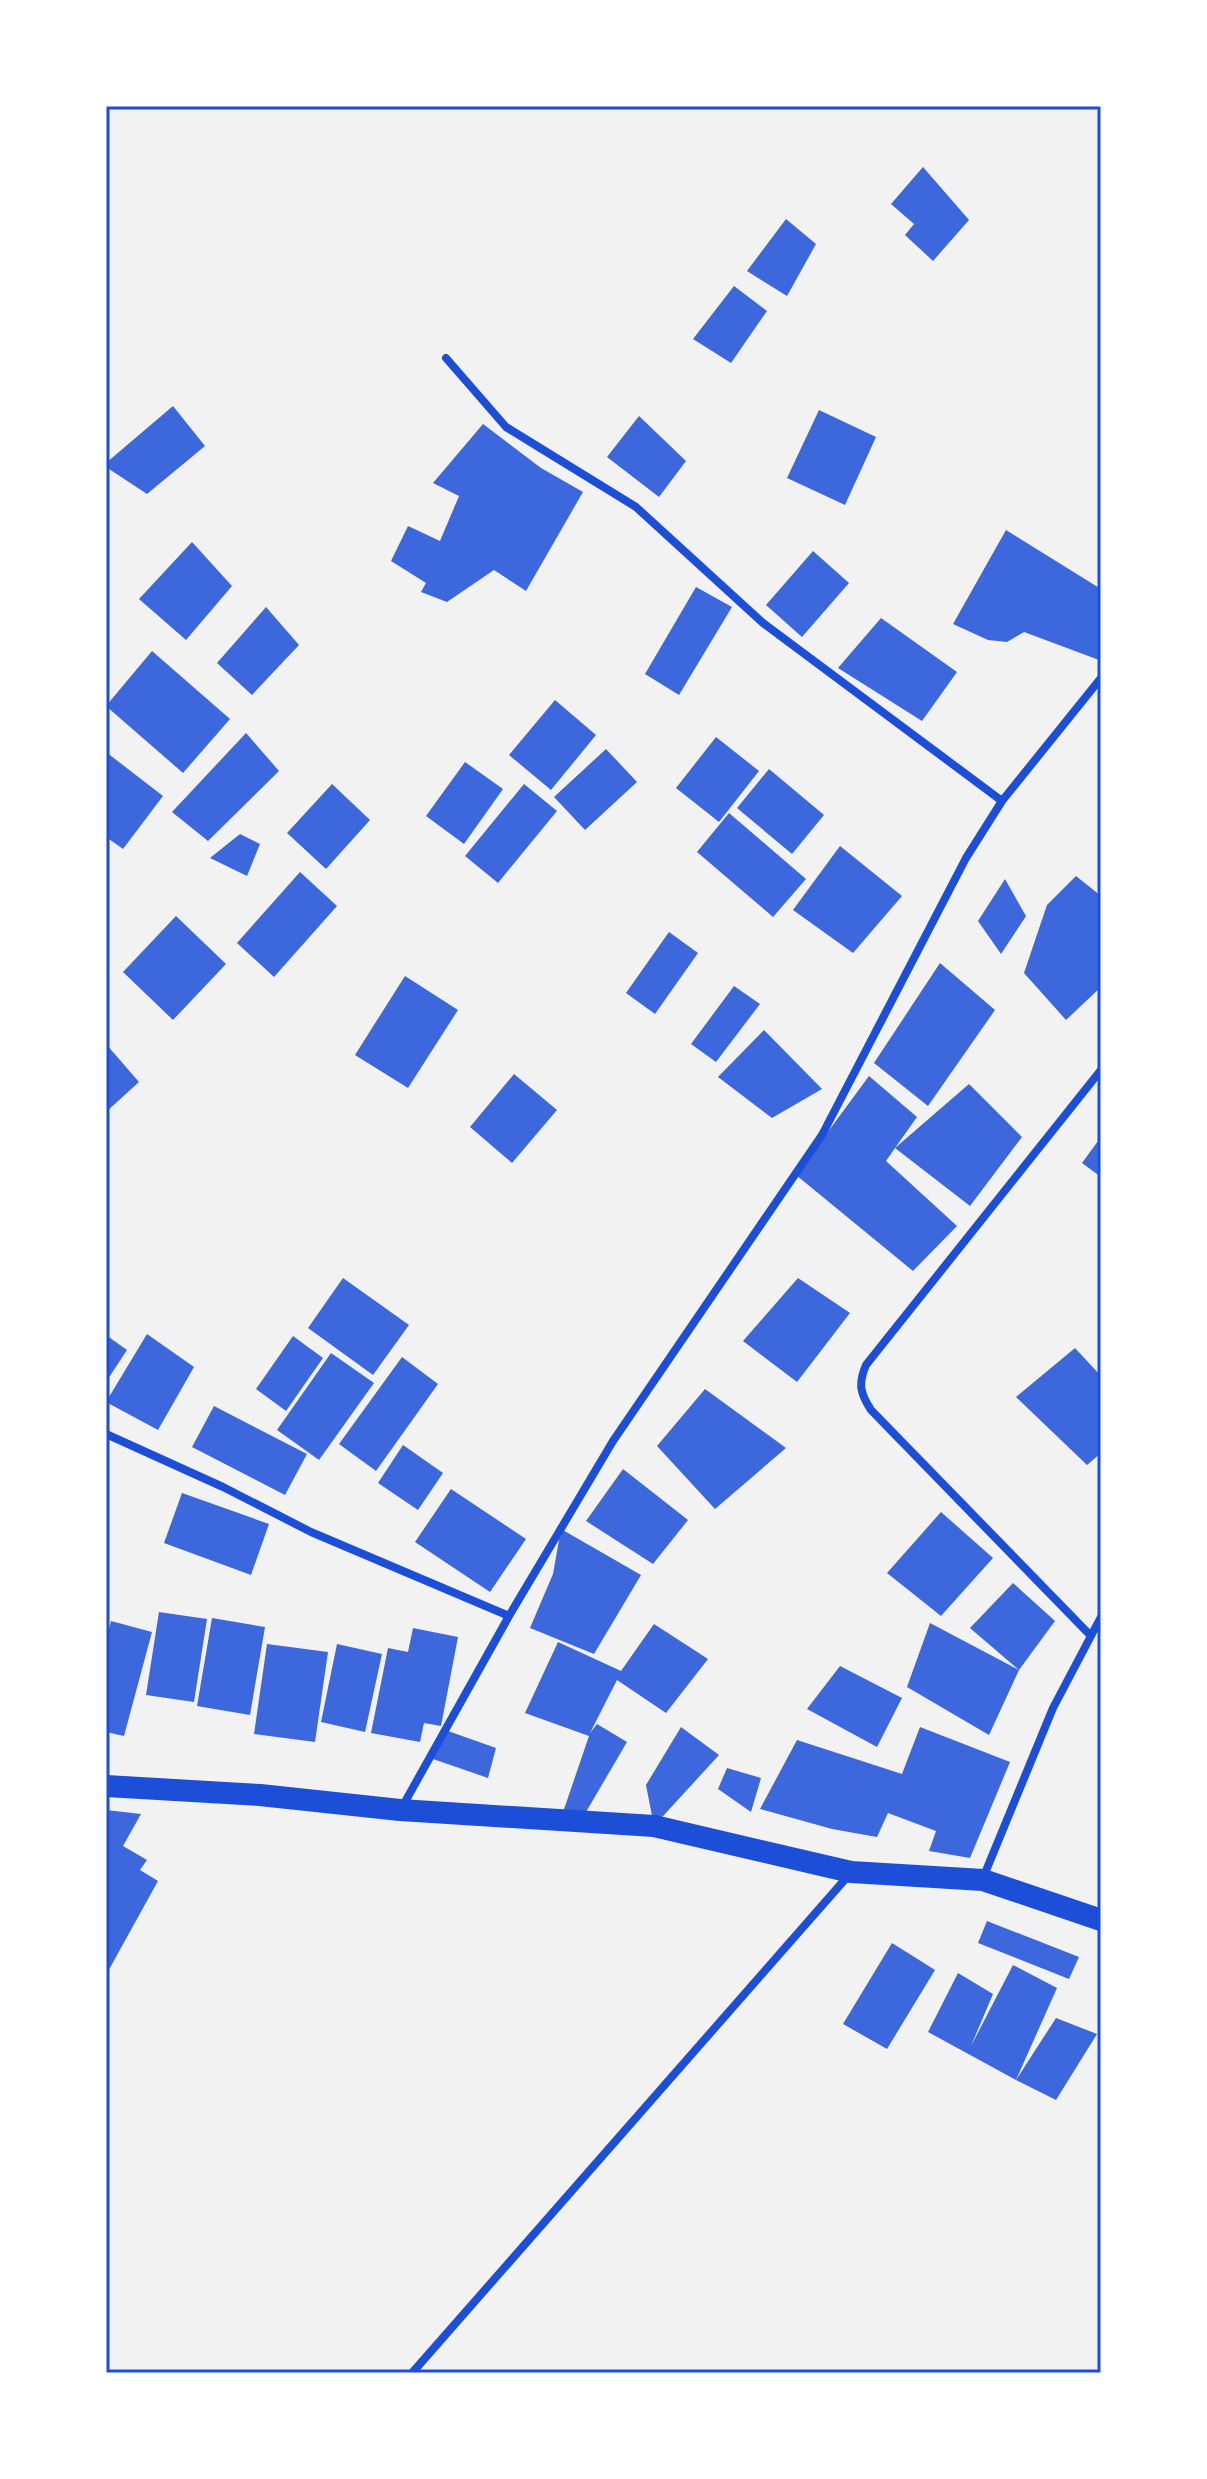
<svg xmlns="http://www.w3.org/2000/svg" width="1207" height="2479" font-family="'Asap Condensed',sans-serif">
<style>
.building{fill:#3d67dc}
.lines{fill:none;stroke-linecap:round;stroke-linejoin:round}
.minor{stroke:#1d4ed8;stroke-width:8}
.trunk{stroke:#1d4ed8;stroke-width:22}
.neatline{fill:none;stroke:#1d4ed8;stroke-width:3}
</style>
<rect width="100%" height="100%" fill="#f2f2f2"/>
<!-- building -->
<path class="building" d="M923,167L969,220L933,261L905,235L914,224L891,204Z
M786,219L816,244L787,296L747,271Z
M734,286L767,311L731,363L693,339Z
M173,406L205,446L147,494L106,467V463Z
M819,410L876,437L845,505L787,478Z
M639,416L686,461L659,497L607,457Z
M483,424L541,468L583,492L526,591L494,570L447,602L421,592L426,583L391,561L408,526L440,541L459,496L433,483Z
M1006,530L1101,589L1099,660L1024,632L1007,642L988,640L953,624Z
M192,542L232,586L186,640L139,599Z
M813,551L849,583L802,637L766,605Z
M696,587L732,607L679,695L645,674Z
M266,607L299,645L252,695L217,663Z
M881,618L957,672L922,721L838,668Z
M152,651L230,719L183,773L106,706Z
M555,700L596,735L551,790L509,755Z
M246,733L279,771L208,841L172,812Z
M716,737L759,771L719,822L676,788Z
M606,749L637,782L585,830L554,797Z
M106,752L163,796L123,849L106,837Z
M465,762L503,789L464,844L426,816Z
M769,769L824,815L792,854L737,808Z
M332,784L370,820L326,869L287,833Z
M524,784L557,811L498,883L465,856Z
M729,813L806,879L773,917L697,852Z
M240,834L260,844L247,876L210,858Z
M840,846L902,896L853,953L793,910Z
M300,872L337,906L274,977L237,943Z
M1076,876L1101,896V987L1066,1020L1024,973L1047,905Z
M1005,879L1026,916L1001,954L978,921Z
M176,916L226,964L173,1020L123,972Z
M669,932L698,953L655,1014L626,993Z
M940,963L995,1010L928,1106L874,1063Z
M405,976L458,1010L408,1088L355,1055Z
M734,986L760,1004L716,1062L691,1044Z
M764,1030L822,1089L772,1118L718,1077Z
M106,1044L139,1082L106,1112Z
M514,1074L557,1110L512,1163L470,1127Z
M869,1076L917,1117L895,1148L969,1084L1022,1137L970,1206L895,1148L886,1161L957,1226L913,1271L796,1175Z
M1101,1137V1177L1082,1163Z
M343,1278L409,1325L373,1375L308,1328Z
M798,1278L850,1313L797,1382L743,1341Z
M147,1334L194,1367L158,1430L106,1402Z
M106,1335L127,1350L106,1382Z
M293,1336L323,1358L286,1411L256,1389Z
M1075,1348L1101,1376V1453L1087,1465L1016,1397Z
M331,1353L374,1383L319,1460L277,1430Z
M402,1357L438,1384L376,1471L339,1444Z
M705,1389L786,1448L715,1509L657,1446Z
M214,1406L307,1454L285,1495L192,1447Z
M403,1445L443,1473L418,1510L378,1483Z
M623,1469L688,1520L653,1564L586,1521Z
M451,1489L526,1539L490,1592L415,1542Z
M182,1493L269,1524L251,1575L164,1543Z
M941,1512L993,1558L941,1616L887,1573Z
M561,1529L641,1575L594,1654L530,1628L553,1574Z
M1013,1583L1055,1621L1019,1670L989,1735L907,1687L930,1623L1019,1670L970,1628Z
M159,1612L207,1619L194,1702L146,1695Z
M212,1618L265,1627L250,1715L197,1706Z
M111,1621L152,1632L124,1736L106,1732V1641Z
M654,1624L708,1659L666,1713L617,1680L590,1733L597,1724L627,1742L586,1812L560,1821L589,1736L525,1713L558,1642L621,1671Z
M413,1628L458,1637L441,1726L424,1723L420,1742L371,1733L388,1648L408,1652Z
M267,1644L328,1652L315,1742L254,1734Z
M337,1644L382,1654L365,1732L321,1722Z
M840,1666L902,1698L877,1747L807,1709Z
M681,1727L719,1755L654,1826L646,1785Z
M920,1727L1010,1762L970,1858L929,1851L936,1831L888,1813L877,1837L832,1829L760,1809L797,1740L902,1774Z
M448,1731L496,1748L488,1778L433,1759Z
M727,1768L761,1778L751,1812L718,1789Z
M106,1810L141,1814L123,1846L147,1860L140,1870L158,1881L106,1975Z
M987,1921L1079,1957L1069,1979L978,1943Z
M892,1943L935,1970L887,2049L843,2024Z
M1013,1965L1057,1988L1016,2080L1056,2018L1097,2034L1056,2100L1016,2080L928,2032L958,1973L993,1994L971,2046Z"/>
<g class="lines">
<!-- minor -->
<path class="minor" d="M446,358L506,427L636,507L763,623L1002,801
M106,1434L223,1487L311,1532L509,1616
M1090,1635L871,1410C860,1393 858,1384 866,1365L1101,1070
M401,1809L509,1616L613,1441L822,1135L966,858L1002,801L1101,678
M983,1878L1053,1708L1101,1617
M412,2373L848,1876"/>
<!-- trunk -->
<path class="trunk" d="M106,1786L260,1795L400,1810L654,1826L851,1872L983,1880L1101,1920"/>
</g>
<!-- border -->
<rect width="1207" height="2479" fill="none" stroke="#ffffff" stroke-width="216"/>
<rect x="108" y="108" width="991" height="2263" class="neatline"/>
</svg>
